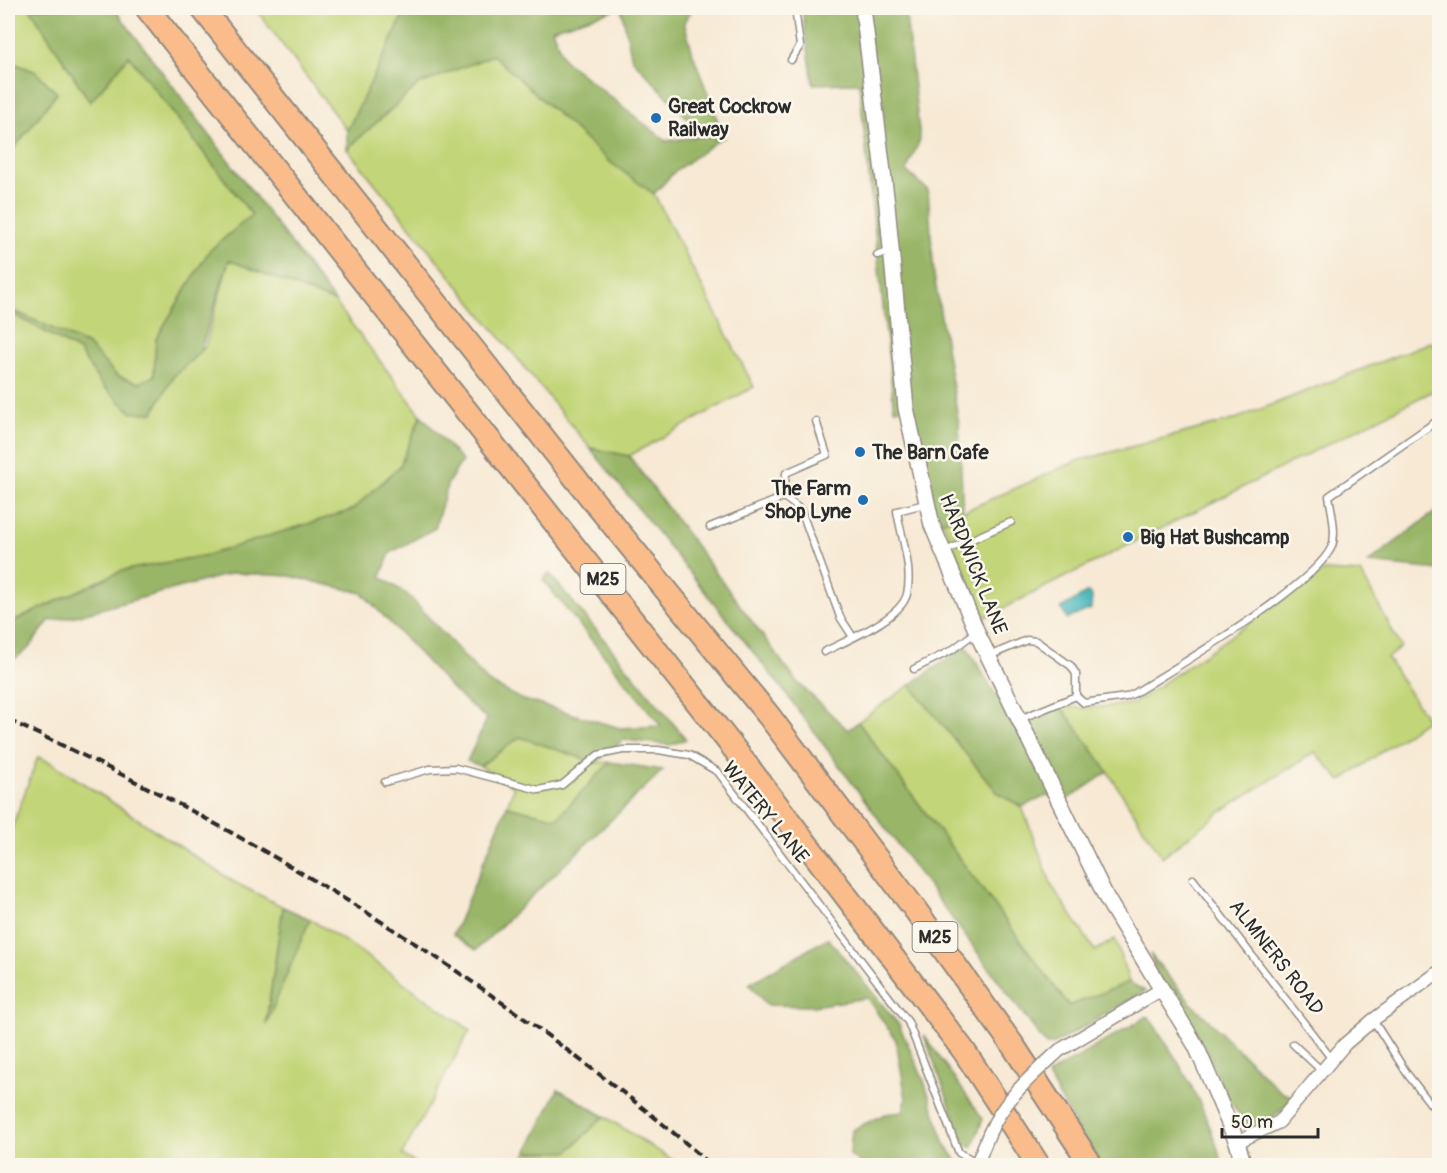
<svg xmlns="http://www.w3.org/2000/svg" width="1447" height="1173" font-family="Pangolin,sans-serif">
<style>
.green{fill:#c2d578;stroke:#768052;stroke-width:1.5}
.forest{fill:#99b668;stroke:#62704a;stroke-width:1.5}
.water{fill:#41b2b9;stroke:#366e72;stroke-width:1.5}
.lines{fill:none;stroke-linecap:round;stroke-linejoin:round}
.service-casing{stroke:#918a80;stroke-width:9}
.minor-casing{stroke:#918a80;stroke-width:15}
.tertiary-casing{stroke:#918a80;stroke-width:18}
.motorway-casing{stroke:#918a80;stroke-width:26}
.service{stroke:#fff;stroke-width:6}
.minor{stroke:#fff;stroke-width:12}
.tertiary{stroke:#fff;stroke-width:15}
.motorway{stroke:#fabc8b;stroke-width:22}
.rail{stroke:#2b2b2b;stroke-width:4;stroke-dasharray:9 4.5;stroke-linecap:butt}
.minor-bridge-casing{stroke:#918a80;stroke-width:15;stroke-linecap:butt}
.minor-bridge{stroke:#fff;stroke-width:12}
.poi-dot{fill:#1f6fb2;stroke:#fbf7ec;stroke-width:2}
.labels{text-anchor:middle;stroke-width:5;stroke-linejoin:round;paint-order:stroke}
.shield{fill:#fbf7ec;stroke:#696865;stroke-width:1.5}
.shield-label{font-size:18px;font-weight:bold;fill:#2b2b2b}
.poi-label{font-size:20px;font-weight:bold;fill:#2b2b2b;stroke:#fbf7ec;text-anchor:start}
.street-label{font-size:20px;fill:#2b2b2b;stroke:#fbf7ec}
</style>
<rect width="100%" height="100%" fill="#fbf7ec"/>
<filter id="ink" filterUnits="userSpaceOnUse"><feTurbulence type="fractalNoise" baseFrequency=".0167" numOctaves="2"/><feDisplacementMap in="SourceGraphic" scale="12" xChannelSelector="R" yChannelSelector="G"/><feConvolveMatrix kernelMatrix="1 2 1 2 8 2 1 2 1" color-interpolation-filters="sRGB"/></filter>
<filter id="wash" filterUnits="userSpaceOnUse"><feTurbulence type="fractalNoise" baseFrequency=".008" numOctaves="4" result="noise"/><feDisplacementMap in="SourceGraphic" scale="24" xChannelSelector="R" yChannelSelector="G"/><feGaussianBlur stdDeviation="1.35" result="paint"/><feColorMatrix in="noise" values="0 0 0 0 0 0 0 0 0 0 0 0 0 0 0 0 0 1.4 0 .05"/><feComposite in="paint" operator="in"/></filter>
<g filter="url(#wash)">
<rect width="100%" height="100%" fill="#f7e9d4"/>
<!-- green -->
<path class="green" d="M8,8H30L90,102L129,56L252,215L209,251L156,339L154,376L139,383L117,376L88,345L8,308V156L57,93L36,72L8,61Z
M255,8H407L347,131Z
M493,55L610,162L654,194L754,387L629,456L590,448L347,149L418,85Z
M229,260L335,302L421,415L400,466L353,510L208,555L121,571L12,622L8,621V311L79,351L101,384L153,413L173,377L205,347Z
M1431,342L1439,353V388L986,617L942,521L1077,461L1233,420Z
M1324,571L1361,573L1401,647L1387,658L1427,719L1341,781L1315,752L1226,808L1162,857L1108,772L1061,706L1085,708L1133,704Z
M910,685L997,792L1022,807L1052,886L1095,951L1115,939L1129,982L1069,1006L858,722Z
M520,737L596,763L610,762L557,818L507,806L514,787L480,766Z
M38,757L52,763L234,882L283,907L266,1022L310,919L351,945L470,1030L402,1155L418,1165H8V838Z
M604,1116L680,1165L521,1166L527,1152H568Z"/>
<!-- forest -->
<path class="forest" d="M30,8H114L335,302L229,260L200,352L173,377L153,413H132L101,384L79,351L8,311V308L88,345L117,376L139,383L154,376L156,339L209,251L252,215L129,56L90,102Z
M407,8H620L552,29L564,60L666,141L694,137L721,138L674,172L654,194L610,162L493,55L418,85L347,149V131Z
M621,8H693L684,22L693,54L724,138L697,128L632,59Z
M802,8H905L920,140L906,171L928,190L934,275L959,424L963,514L932,525L906,408L894,409L859,83L813,84Z
M8,61L36,72L57,93L8,156V107L12,99L8,96Z
M421,415L462,461L448,483L435,528L390,553L381,577L408,595L488,682L521,699L620,728L661,726L543,580L549,573L686,739L671,745L623,740L596,763L520,737L480,766L467,761L487,719L457,694L362,593L290,576L233,573L71,617L49,621L28,649L8,664V621L12,622L121,571L208,555L352,510L400,466Z
M590,448L629,456L797,682L848,730L858,722L1069,1006L1129,982L1145,991L1054,1044L1046,1045L781,687Z
M1439,509V570L1368,563Z
M966,646L1016,728L1061,706L1108,772L1068,799L1046,796L1022,807L997,792L910,685Z
M610,762L663,770L476,950L453,935L507,806L557,818Z
M283,907L310,919L266,1025Z
M828,938L899,1025L923,1078L945,1144L960,1165H864L850,1155L852,1130L885,1114L903,1112L906,1098L896,1040L867,998L813,1006L767,1005L749,984Z
M1150,954L1190,1002L1281,1092L1293,1097C1280,1113 1270,1122 1249,1125C1228,1106 1221,1079 1207,1054C1188,1021 1161,990 1150,954Z
M1148,1016C1183,1067 1205,1105 1223,1165H1098L1047,1075Z
M924,1035L983,1119L972,1148L964,1143Z
M558,1089L604,1116L568,1152H527Z"/>
<!-- water -->
<path class="water" d="M1088,592L1092,596L1091,609L1067,619L1061,608Z"/>
</g>
<g filter="url(#ink)">
<g class="lines">
<!-- service casing -->
<g class="service-casing">
<path id="service" d="M791,60L800,46L795,8
M877,255L891,252
M784,497L786,473L827,455L816,421
M710,527L784,497L801,510L840,617L853,637
M943,552L1011,522
M824,652C845,641 901,619 907,594C913,569 901,536 897,511L925,504
M989,656L1027,640L1036,641L1071,666L1076,674V696L1084,703L1126,697L1135,693C1176,667 1316,585 1332,546C1337,532 1331,510 1329,496L1434,423L1440,422
M914,669L952,650L976,632
M1020,719L1076,696
M385,782L430,769L456,768L539,790L562,785L598,755L623,750H658L689,755L718,772L908,1022L959,1153L977,1162
M1193,879L1331,1058
M1373,1020L1408,1075L1440,1116
M1293,1044L1322,1071"/>
</g>
<!-- minor casing -->
<g class="minor-casing">
<path id="minor" d="M1060,1050L1162,989
M1237,1142L1279,1122L1345,1044L1373,1020L1440,971
M976,1166L989,1134"/>
</g>
<!-- tertiary casing -->
<g class="tertiary-casing">
<path id="tertiary" d="M863,8L887,205L906,408L932,525L979,637L1107,899L1196,1046L1237,1142L1244,1166"/>
</g>
<!-- motorway casing -->
<g class="motorway-casing">
<path id="motorway" d="M147,8L732,746L964,1051L1039,1166
M202,8L596,504L769,716L914,908L1014,1047L1092,1166"/>
</g>
<!-- service -->
<use href="#service" class="service"/>
<!-- minor -->
<use href="#minor" class="minor"/>
<!-- tertiary -->
<use href="#tertiary" class="tertiary"/>
<!-- motorway -->
<use href="#motorway" class="motorway"/>
<!-- rail -->
<path class="rail" d="M8,720C203,809 387,916 559,1044C611,1083 663,1122 712,1166"/>
<!-- minor-bridge casing -->
<g class="minor-bridge-casing">
<path id="minor-bridge" d="M989,1134C1004,1099 1032,1075 1060,1050"/>
</g>
<!-- minor-bridge -->
<use href="#minor-bridge" class="minor-bridge"/>
</g>
</g>
<!-- markers -->
<g class="poi-dot">
<circle cx="656" cy="118" r="6"/>
<circle cx="860" cy="452" r="6"/>
<circle cx="863" cy="500" r="6"/>
<circle cx="1128" cy="537" r="6"/>
</g>
<g class="labels">
<!-- shield labels -->
<g class="shield">
<rect x="580.5" y="564" width="45" height="30" rx="4.5"/>
<rect x="912.5" y="922" width="45" height="30" rx="4.5"/>
</g>
<g class="shield-label">
<text x="603" y="585">M25</text>
<text x="935" y="943">M25</text>
</g>
<!-- poi labels -->
<g class="poi-label">
<text x="668" y="113">Great Cockrow<tspan x="668" dy="23">Railway</tspan></text>
<text x="872" y="459">The Barn Cafe</text>
<text x="851" y="495" text-anchor="end">The Farm<tspan x="851" dy="23">Shop Lyne</tspan></text>
<text x="1140" y="544">Big Hat Bushcamp</text>
</g>
<!-- street labels -->
<g class="street-label">
<text transform="translate(974 564) rotate(68)" y="7">HARDWICK LANE</text>
<text transform="translate(766 812) rotate(51)" y="7">WATERY LANE</text>
<text transform="translate(1277 957) rotate(52)" y="7">ALMNERS ROAD</text>
</g>
</g>
<!-- margin -->
<rect width="1447" height="1173" fill="none" stroke="#fbf7ec" stroke-width="30"/>
<!-- scale -->
<path d="M1222 1128v9h96v-9" fill="none" stroke="#2b2b2b" stroke-width="3"/>
<text x="1231" y="1128" font-size="18" fill="#2b2b2b" stroke="#fbf7ec" stroke-width="4.5" paint-order="stroke">50 m</text>
</svg>
